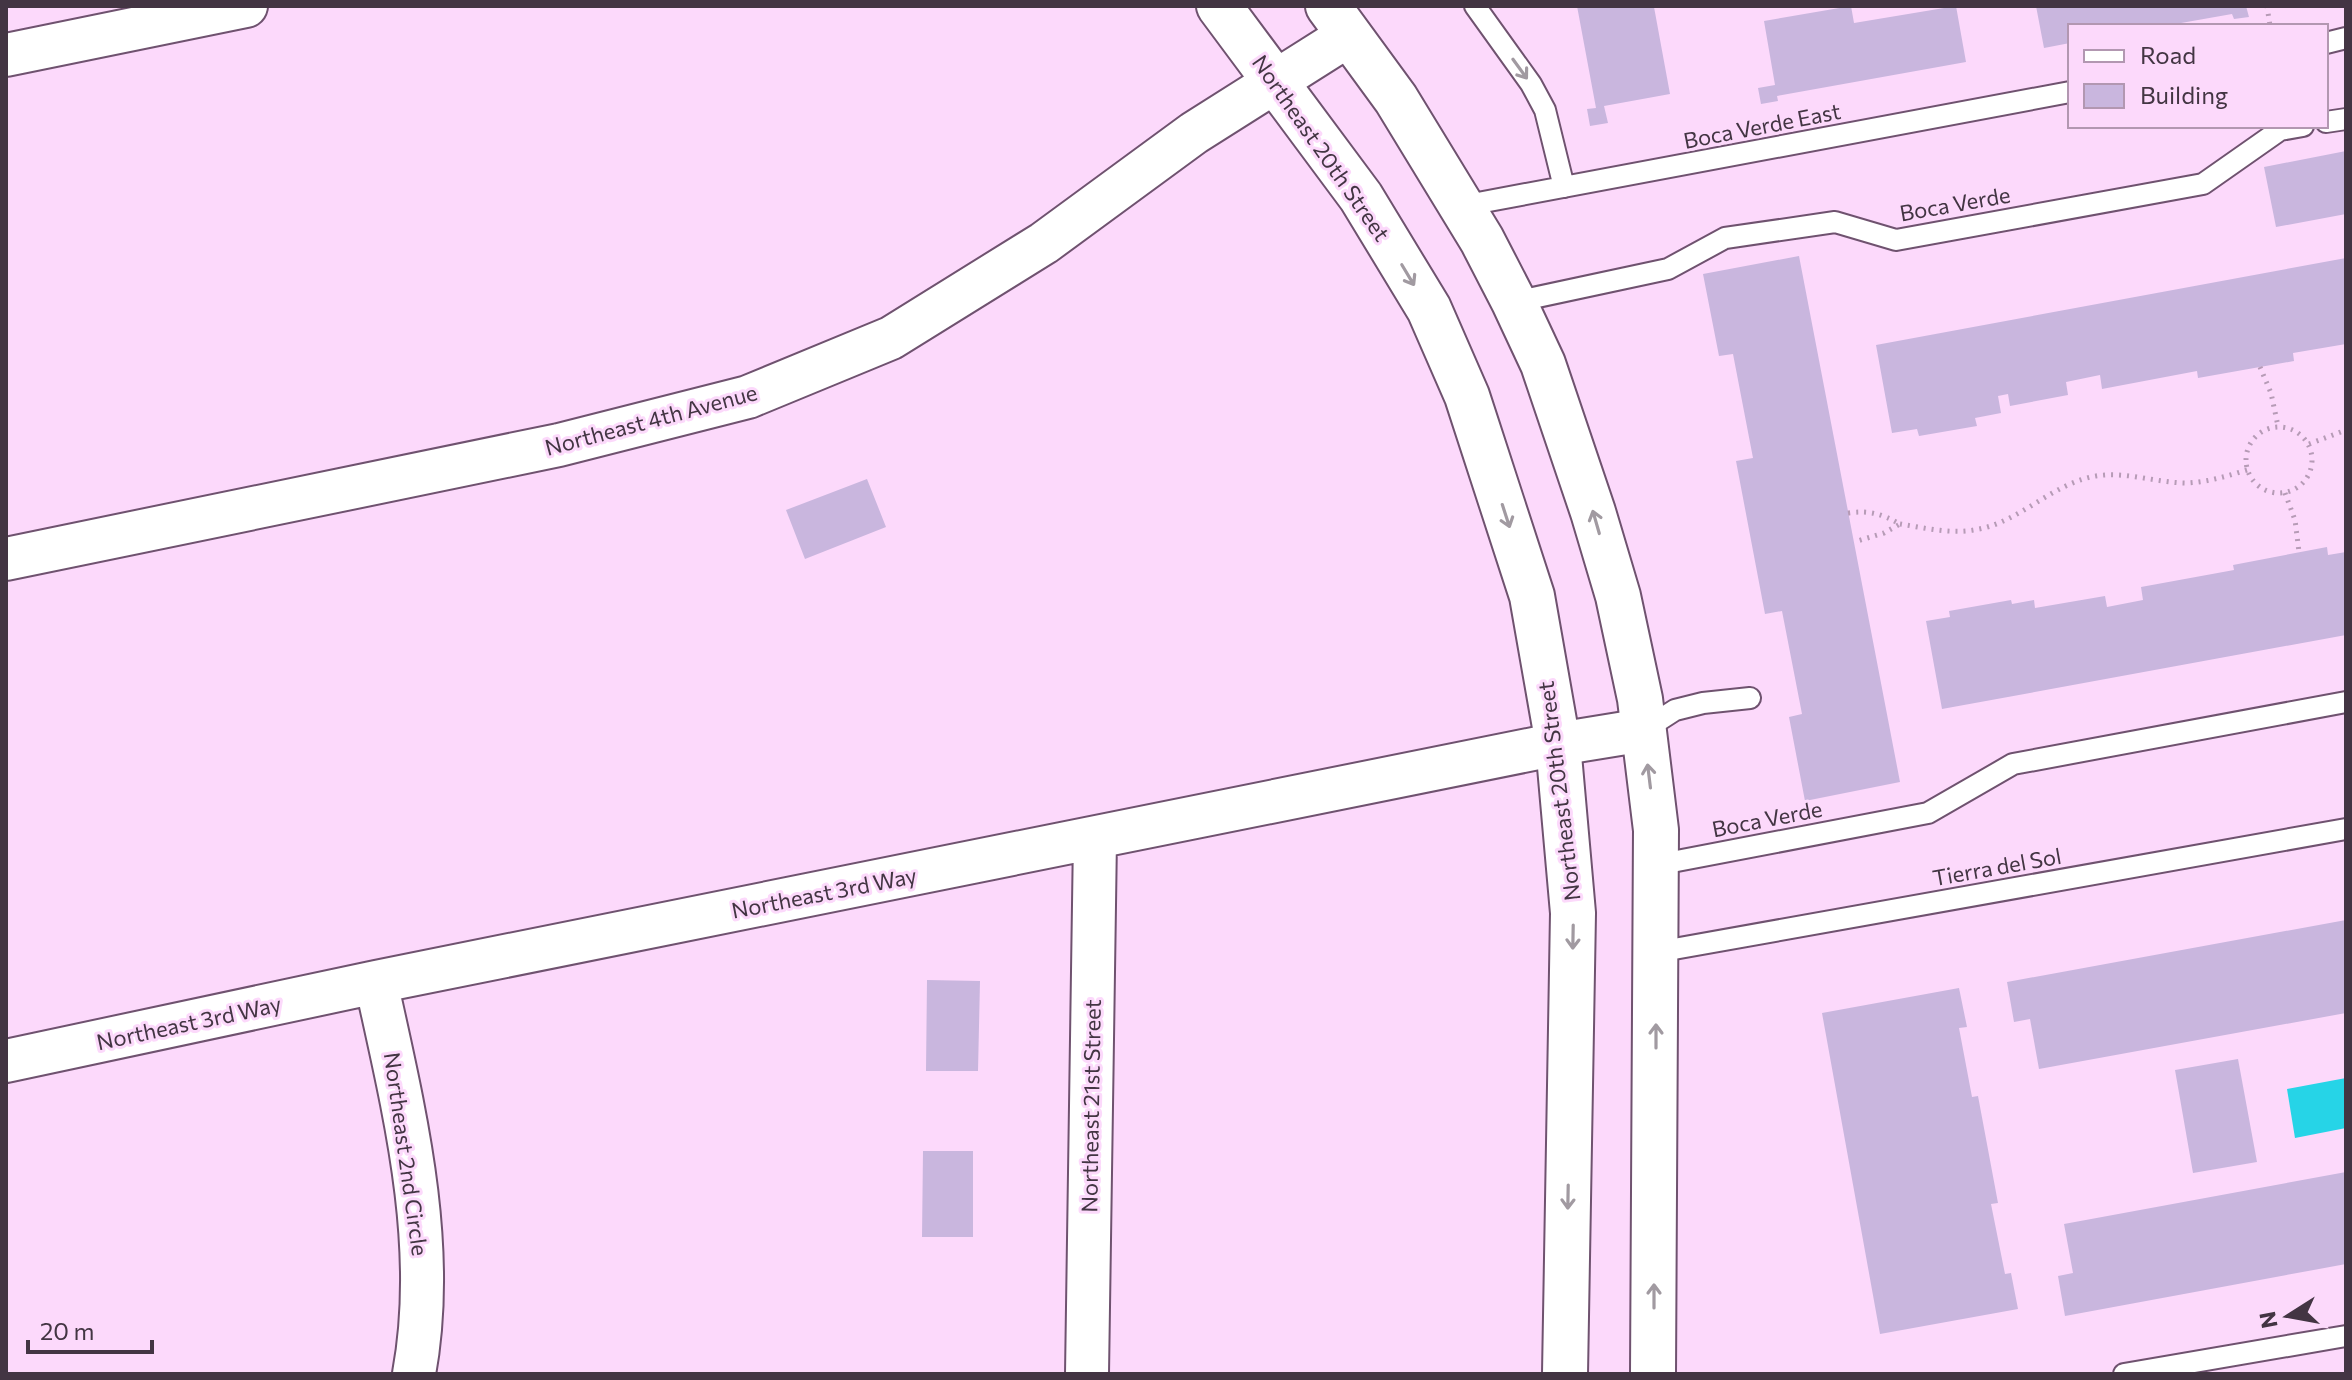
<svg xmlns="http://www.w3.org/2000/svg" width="2352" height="1380" font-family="Commissioner,sans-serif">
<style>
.water{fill:#26d4e7}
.building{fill:#c9b6de}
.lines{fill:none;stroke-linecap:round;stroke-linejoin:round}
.lane-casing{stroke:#6f526f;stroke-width:24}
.street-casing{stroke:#6f526f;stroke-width:46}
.secondary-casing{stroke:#6f526f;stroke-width:48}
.path{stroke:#b69bb6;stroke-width:5;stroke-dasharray:2 6;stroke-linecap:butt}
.lane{stroke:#fff;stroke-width:20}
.street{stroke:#fff;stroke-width:42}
.secondary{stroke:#fff;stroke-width:44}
.oneway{stroke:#a19aa1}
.labels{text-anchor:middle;stroke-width:6;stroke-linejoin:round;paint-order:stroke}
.street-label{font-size:22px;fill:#433543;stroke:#fcd9fb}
</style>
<rect width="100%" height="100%" fill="#fcd9fb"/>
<!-- water -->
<path class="water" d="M2346,1078V1128L2295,1138L2287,1089Z"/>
<!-- building -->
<path class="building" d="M1577,6L1654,7L1670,94L1604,106L1608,123L1590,126L1587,109L1596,108Z
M1851,6L1854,23L1956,6L1966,62L1777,96L1778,101L1761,104L1758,88L1775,85L1764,21Z
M2036,6H2246L2249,17L2234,19L2232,14L2164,26H2070V43L2044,48Z
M2346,151V214L2276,227L2264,167Z
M1799,256L1900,782L1805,801L1789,717L1802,714L1782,611L1765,614L1736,461L1753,458L1733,354L1719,356L1703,274Z
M2346,258V344L2293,353L2294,361L2198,378L2197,371L2102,389L2100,375L2066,382L2068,395L2010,406L2008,394L1998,396L2001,413L1975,418L1977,426L1919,436L1917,429L1892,433L1876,345Z
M867,479L886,527L805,559L786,510Z
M2327,547L2328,555L2346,552V635L1942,709L1926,621L1950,617L1949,611L2011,600L2012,604L2034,600L2035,608L2105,596L2107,607L2143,600L2141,587L2234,570L2233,565Z
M2346,920V1013L2039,1069L2030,1019L2014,1022L2007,982Z
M927,980L980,981L978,1071H926Z
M1959,988L1967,1027L1959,1028L1972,1097L1978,1096L1998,1203L1991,1204L2005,1274L2011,1273L2018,1309L1880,1334L1822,1013Z
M2238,1059L2257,1162L2193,1173L2175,1070Z
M923,1151H973V1237H922Z
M2346,1172V1264L2065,1316L2058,1276L2073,1273L2064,1224Z"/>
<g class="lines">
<!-- lane casing -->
<g class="lane-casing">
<path id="lane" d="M1475,6L1531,84L1545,110L1564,187
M2326,43L2346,38
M2326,122L2346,119
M1462,206L2070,92
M1514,302L1668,269L1725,238L1835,222L1896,240L2203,184L2280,130L2303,126
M1644,730L1675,710L1703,703L1750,698
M1656,865L1928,813L2013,764L2346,702
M1657,952L2346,829
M2124,1374L2346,1336"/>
</g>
<!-- street casing -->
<g class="street-casing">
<path id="street" d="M6,55L246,6
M6,559L559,445L748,397L891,338L1044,243L1194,133L1349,35
M376,982C404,1110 438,1244 414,1374
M6,1061L376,982L1558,744L1644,730
M1087,1374L1095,838"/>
</g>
<!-- secondary casing -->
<g class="secondary-casing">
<path id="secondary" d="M1219,6L1361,197L1429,309L1467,396L1532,596L1558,744L1573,913L1565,1374
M1328,6L1396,99L1482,240L1514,302L1543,364L1593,512L1618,596L1640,699L1656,830L1653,1374"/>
</g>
<!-- path -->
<path class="path" d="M2267,6L2270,26
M2260,367L2271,393L2278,426
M2246 460a33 33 0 1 1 66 0a33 33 0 1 1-66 0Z
M2309,444L2346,430
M2285,493L2295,520L2299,552
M1848,513C1869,510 1882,514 1900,524L1884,533L1854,542
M1900,524C1925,528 1953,535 1979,529C2021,521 2053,483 2096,476C2126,471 2157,483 2187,483C2208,482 2227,476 2247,470"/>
<!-- lane -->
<use href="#lane" class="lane"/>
<!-- street -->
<use href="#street" class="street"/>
<!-- secondary -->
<use href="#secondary" class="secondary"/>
</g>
<!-- one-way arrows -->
<defs><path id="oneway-shaft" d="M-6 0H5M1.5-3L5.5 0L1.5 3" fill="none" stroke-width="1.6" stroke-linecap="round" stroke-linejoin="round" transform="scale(2)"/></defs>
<g class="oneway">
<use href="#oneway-shaft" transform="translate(1520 69) rotate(54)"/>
<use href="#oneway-shaft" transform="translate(1408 275) rotate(59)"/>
<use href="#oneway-shaft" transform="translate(1506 516) rotate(72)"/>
<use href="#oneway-shaft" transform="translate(1596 522) rotate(-106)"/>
<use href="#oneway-shaft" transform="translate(1649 776) rotate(-97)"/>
<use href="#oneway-shaft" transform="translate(1573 937) rotate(91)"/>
<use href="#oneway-shaft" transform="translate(1656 1036) rotate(-90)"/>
<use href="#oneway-shaft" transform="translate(1568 1197) rotate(91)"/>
<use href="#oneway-shaft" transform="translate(1654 1296) rotate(-90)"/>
</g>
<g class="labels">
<!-- street labels -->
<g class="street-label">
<text transform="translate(1762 126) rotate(-11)" y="8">Boca Verde East</text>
<text transform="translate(1321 148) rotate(55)" y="8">Northeast 20th Street</text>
<text transform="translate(1955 204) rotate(-10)" y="8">Boca Verde</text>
<text transform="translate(651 420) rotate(-15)" y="8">Northeast 4th Avenue</text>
<text transform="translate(1559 791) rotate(-97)" y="8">Northeast 20th Street</text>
<text transform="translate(1767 819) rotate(-11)" y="8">Boca Verde</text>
<text transform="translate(1997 867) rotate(-10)" y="8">Tierra del Sol</text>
<text transform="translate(824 893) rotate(-11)" y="8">Northeast 3rd Way</text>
<text transform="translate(189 1023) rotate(-12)" y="8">Northeast 3rd Way</text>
<text transform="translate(1091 1106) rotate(-89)" y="8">Northeast 21st Street</text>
<text transform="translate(406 1154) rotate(82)" y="8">Northeast 2nd Circle</text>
</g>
</g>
<!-- border -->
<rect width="2352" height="1380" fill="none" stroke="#433543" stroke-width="16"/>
<!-- legend -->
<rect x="2068" y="24" width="260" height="104" fill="#fcd9fb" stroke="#b297b1" stroke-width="2"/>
<rect x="2084" y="50" width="40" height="12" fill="#ffffff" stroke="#b297b1" stroke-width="2"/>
<text x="2140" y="64" font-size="24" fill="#433543">Road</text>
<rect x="2084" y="84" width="40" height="24" fill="#c9b6de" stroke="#b297b1" stroke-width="2"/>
<text x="2140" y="104" font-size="24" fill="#433543">Building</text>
<!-- north arrow -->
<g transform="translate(2288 1316) rotate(259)" stroke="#fcd9fb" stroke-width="6" paint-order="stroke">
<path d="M0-6L14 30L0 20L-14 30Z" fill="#433543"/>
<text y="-12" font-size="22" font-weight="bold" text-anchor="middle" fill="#433543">N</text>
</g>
<!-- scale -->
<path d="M28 1340v12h124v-12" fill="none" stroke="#433543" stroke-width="4"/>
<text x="40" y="1340" font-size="24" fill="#433543" stroke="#fcd9fb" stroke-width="6" paint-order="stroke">20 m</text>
</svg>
